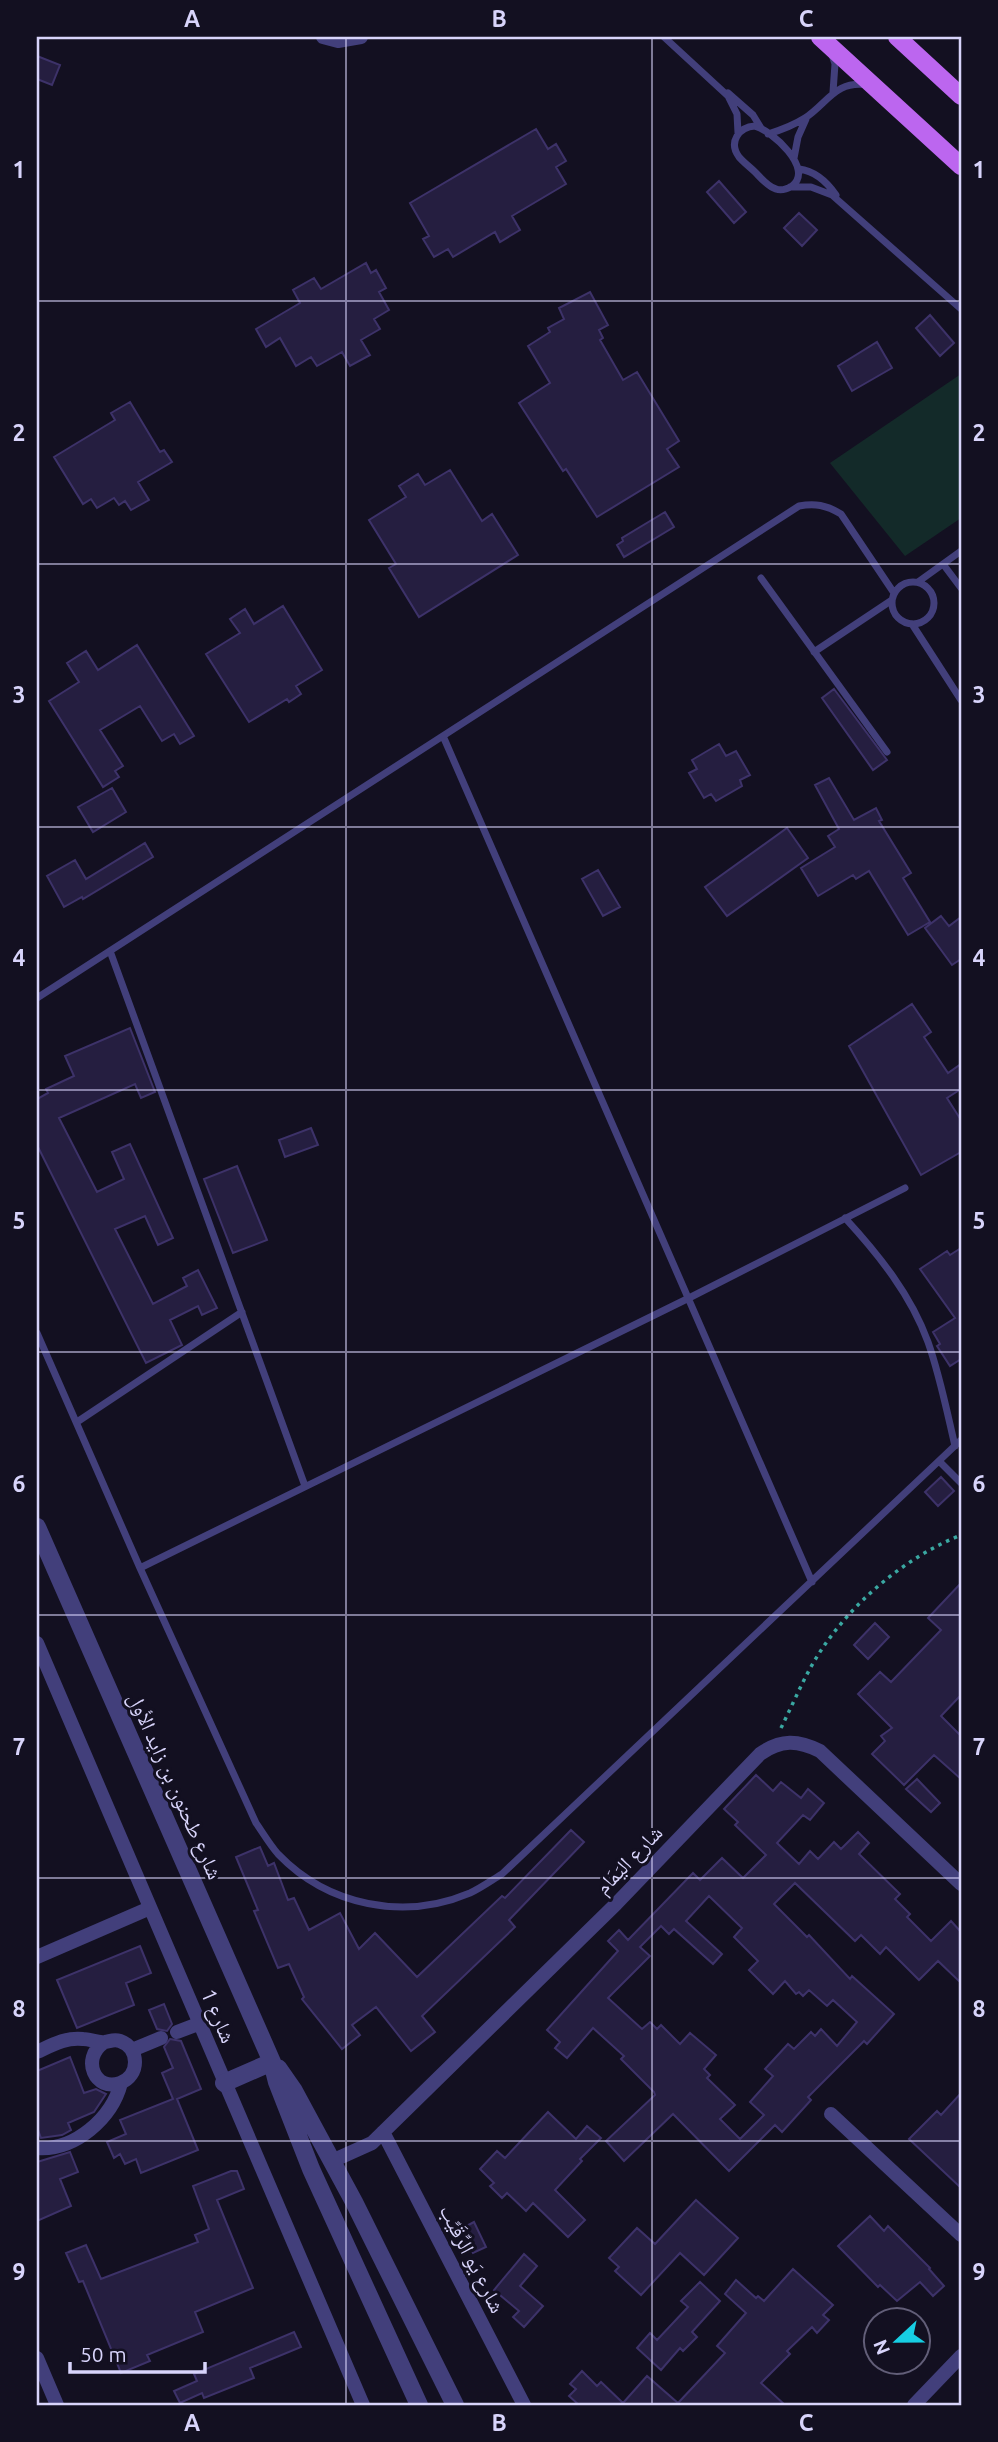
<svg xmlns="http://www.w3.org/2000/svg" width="998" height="2442" font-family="Ubuntu,'Noto Naskh Arabic',sans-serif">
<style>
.green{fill:#132a29}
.building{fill:#251e40;stroke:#3d3269;stroke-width:2;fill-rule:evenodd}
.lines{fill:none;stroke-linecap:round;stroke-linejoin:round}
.path{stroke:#3aa8a2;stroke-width:3.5;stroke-dasharray:3.5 5;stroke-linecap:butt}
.service{stroke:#423f7b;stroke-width:7}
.minor{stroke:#423f7b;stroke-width:14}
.tertiary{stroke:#423f7b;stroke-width:18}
.primary{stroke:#bc66ef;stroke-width:18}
.grid{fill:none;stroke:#d8d4fb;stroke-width:2;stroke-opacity:0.55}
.labels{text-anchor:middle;stroke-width:6;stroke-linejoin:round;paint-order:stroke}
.street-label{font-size:21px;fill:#d8d4fb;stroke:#131021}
.neatline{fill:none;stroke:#d8d4fb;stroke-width:2.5}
.grid-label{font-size:23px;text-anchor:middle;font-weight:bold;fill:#d8d4fb}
</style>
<rect width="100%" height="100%" fill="#131021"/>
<!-- green -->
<path class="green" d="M961,374V518L905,556L830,463Z"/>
<!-- building -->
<path class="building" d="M37,56L60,65L52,85L37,79Z
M536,129L548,149L556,144L566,161L556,167L566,184L512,216L520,230L500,242L495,232L453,257L448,249L434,257L423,239L429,236L410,203Z
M719,181L746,212L734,223L707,192Z
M799,213L817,230L802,246L784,228Z
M366,263L371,273L376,270L386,288L379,292L389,310L374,319L380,329L361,340L370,355L350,366L342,352L317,366L311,357L296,366L280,338L266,347L256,329L300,303L293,290L314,278L321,289Z
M590,292L608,325L599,330L603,338L600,340L623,380L637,372L679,441L667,449L679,467L597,517L566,469L563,471L519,403L550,383L528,346L550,332L548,328L564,319L559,308Z
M930,315L954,343L940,356L916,328Z
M877,342L892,368L852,391L838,366Z
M130,402L160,452L164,450L172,462L138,482L149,500L131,510L125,501L119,505L114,498L97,508L91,499L83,504L54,457L115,420L111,413Z
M450,470L482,521L492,514L518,555L419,617L389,568L396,564L369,520L406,497L399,486L418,474L425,485Z
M665,512L674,527L624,557L617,545L623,541L622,538Z
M283,606L322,670L296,686L301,694L289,702L287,699L249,722L206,654L240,633L230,619L245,609L254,624Z
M137,645L194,736L180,744L174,734L162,741L140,706L100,730L123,766L115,771L119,777L103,787L49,701L79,682L67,663L86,651L98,670Z
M834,689L887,760L873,770L822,698Z
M719,744L726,756L736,751L750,775L740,780L742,786L716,801L711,794L704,798L689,773L697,769L692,760Z
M829,778L854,820L876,808L882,820L879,821L911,873L903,878L930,922L908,935L869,871L856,879L853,875L818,896L801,868L835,847L828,836L839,829L815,785Z
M112,788L126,812L93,832L78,807Z
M787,828L808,858L727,916L705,887Z
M145,843L153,857L83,899L82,897L64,907L47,876L75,860L86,879Z
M598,870L620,907L603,916L582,879Z
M941,916L949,926L961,917V959L952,965L925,928Z
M912,1004L931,1032L924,1037L948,1073L961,1064V1089L947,1098L961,1120V1152L921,1175L849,1046Z
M130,1028L155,1092L141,1098L135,1084L59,1118L97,1192L124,1179L112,1152L130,1144L173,1238L158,1245L145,1216L115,1229L153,1304L187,1286L183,1278L198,1270L217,1308L202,1315L198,1306L170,1320L182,1345L146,1363L37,1145V1099L48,1093L46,1089L74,1076L65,1056Z
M311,1128L318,1145L285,1157L279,1140Z
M237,1166L267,1240L233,1253L204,1179Z
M961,1248V1359L950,1366L937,1346L940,1344L933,1332L955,1318L920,1269L947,1251L950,1255Z
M941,1477L954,1491L938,1506L925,1492Z
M961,1583V1695L941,1716L961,1736V1779L934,1755L904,1785L872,1754L885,1741L881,1736L892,1728L858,1694L880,1672L891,1682L941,1630L928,1618Z
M875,1623L889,1637L868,1659L854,1645Z
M756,1775L773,1791L781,1782L801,1798L808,1789L824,1803L810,1820L803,1815L777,1843L799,1864L810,1851L818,1859L834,1842L841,1849L858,1832L869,1843L859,1854L900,1894L895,1899L910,1914L907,1917L931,1941L951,1921L961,1932V1983L938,1961L919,1980L886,1947L880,1954L861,1935L855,1941L795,1883L774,1904L807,1937L809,1935L850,1979L852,1976L894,2014L867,2044L864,2041L808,2097L811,2100L782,2132L775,2125L729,2171L673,2114L624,2161L606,2141L655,2095L654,2092L621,2059L624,2056L593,2028L567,2058L555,2048L560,2042L547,2030L618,1951L608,1941L619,1930L628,1940L693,1873L700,1880L722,1858L743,1878L766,1855L735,1825L738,1822L724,1809ZM709,1896L742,1928L734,1937L758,1961L749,1970L773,1994L785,1981L796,1994L799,1992L803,1996L809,1990L827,2006L833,2000L857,2022L837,2046L821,2029L815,2036L811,2032L794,2049L788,2044L765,2069L773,2076L750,2102L764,2115L740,2139L720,2119L735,2105L707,2078L710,2075L704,2069L716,2055L690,2033L680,2044L661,2025L657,2029L650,2022L642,2029L608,1998L650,1956L640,1947L661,1926L669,1934L674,1929L713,1964L722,1954L686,1921Z
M917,1779L940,1803L931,1812L906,1789Z
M571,1830L584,1842L509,1920L515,1927L422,2016L435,2032L411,2051L376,2007L352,2025L360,2035L342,2049L302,1999L304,1997L289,1964L278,1968L254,1911L258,1910L236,1857L260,1847L268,1866L274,1863L288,1900L294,1898L309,1930L340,1913L359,1949L375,1933L417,1977L502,1896L505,1898Z
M140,1946L151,1973L126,1983L134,2005L77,2028L57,1980Z
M164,2004L172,2024L167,2031L157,2029L149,2010Z
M170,2039L181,2041L201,2089L177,2099L198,2150L141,2173L136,2159L125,2164L120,2154L114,2158L107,2142L126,2134L120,2120L173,2099L162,2073L173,2068L164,2047Z
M70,2057L84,2093L96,2089L106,2094L94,2112L68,2123L71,2130L62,2135L41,2138L37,2127V2071Z
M961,2093V2188L909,2139L937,2111L941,2115Z
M548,2112L576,2139L587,2126L601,2138L580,2159L582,2161L555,2190L585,2220L568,2237L533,2203L526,2211L507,2193L502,2198L490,2186L494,2183L480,2169L497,2151L505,2158Z
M70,2152L78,2172L60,2179L71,2206L37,2221V2162Z
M231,2171H237L244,2189L217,2200L253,2288L195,2312L203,2332L147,2355L150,2361L121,2373L83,2281L79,2282L66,2253L86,2245L101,2279L198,2242L195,2235L209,2229L193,2186Z
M696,2200L738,2238L704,2275L680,2253L641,2295L615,2271L619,2267L609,2258L637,2228L655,2244Z
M870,2216L884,2231L888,2226L930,2268L929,2269L944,2286L933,2296L920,2282L897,2301L880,2285L878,2287L838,2246Z
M474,2222L486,2247L473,2253L461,2229Z
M524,2254L537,2266L520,2286L543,2306L524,2327L513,2317L519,2311L494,2290Z
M793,2269L833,2305L823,2315L829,2320L817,2333L812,2327L787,2351L790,2354L761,2383L785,2405H579L569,2396L576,2389L570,2384L582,2371L597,2386L601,2382L623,2403L647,2376L678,2403L725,2353L717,2346L746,2313L725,2294L736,2280L756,2298L758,2296L764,2301Z
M700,2282L720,2301L692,2332L697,2337L683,2351L680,2348L661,2370L637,2348L650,2333L657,2340L688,2307L681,2301Z
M294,2332L301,2347L250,2368L254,2378L204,2398L202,2393L180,2403L174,2391L197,2381L194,2374Z"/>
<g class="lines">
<!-- path -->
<path class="path" d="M781,1728C793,1704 804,1677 818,1655C851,1603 904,1558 961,1535"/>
<!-- service -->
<path class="service" d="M664,37L728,96L737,114L738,133
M832,55L835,64L833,92
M728,93L753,115L761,128
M755,126C771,130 815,169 792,186C787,189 781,191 776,189C768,187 761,178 755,172C750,167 743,162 739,157C728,142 739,127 755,126Z
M768,134C781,130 794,125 805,118C828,103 835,80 868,85
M794,158L798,137L806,119
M799,169C815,171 827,182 836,195
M790,187H811L832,195L961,309
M943,564L961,588
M761,578L887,752
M892 603a21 21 0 1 1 42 0a21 21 0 1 1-42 0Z
M918,582L961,551
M912,624L961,700
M814,652L892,600
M443,736L812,1582
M110,951L305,1486
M37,998L799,506C815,503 826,505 841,514L894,593
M845,1218C879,1255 911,1295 928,1342C940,1376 947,1412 955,1446
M37,1333L140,1568L256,1823C263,1833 270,1845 278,1854C328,1906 404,1921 470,1893C481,1888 492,1880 502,1874L961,1440
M77,1422L242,1312
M939,1461L961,1483
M140,1568L689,1298L905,1188"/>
<!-- minor -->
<path class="minor" d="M323,37L338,41L361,37
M37,1643L363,2405
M37,1957L150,1908
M177,2032L198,2024
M132,2050L161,2038
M37,2052C52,2045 66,2037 83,2039C90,2039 98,2043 105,2042C111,2041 114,2039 120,2041C140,2048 140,2076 120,2083C95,2092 81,2059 103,2043
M831,2114L961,2235
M383,2132L524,2405
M37,2148C75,2151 112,2118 121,2083
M332,2161L372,2143L616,1904L760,1754C781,1739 798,1740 820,1751L961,1884
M37,2358L57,2405
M914,2405L961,2356"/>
<!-- tertiary -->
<path class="tertiary" d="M37,1527L272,2062L277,2082L311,2169L419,2405
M278,2068L294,2091L354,2202L455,2405
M224,2083L272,2062"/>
<!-- primary -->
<path class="primary" d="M820,37L961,166
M897,37L961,96"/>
</g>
<!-- grid -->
<path class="grid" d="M346,37V2405M652,37V2405M37,301H961M37,564H961M37,827H961M37,1090H961M37,1352H961M37,1615H961M37,1878H961M37,2141H961"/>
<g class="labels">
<!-- street labels -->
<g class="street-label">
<text transform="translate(175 1786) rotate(66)" y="7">شارع طحنون بن زايد الأول</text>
<text transform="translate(629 1860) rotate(-46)" y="7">شارع اليَمَام</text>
<text transform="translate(218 2016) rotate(67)" y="7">شارع 1</text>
<text transform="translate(472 2259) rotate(63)" y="7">شارع يَو الرِّقَيِّب</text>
</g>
</g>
<!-- border -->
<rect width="998" height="2442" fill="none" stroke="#131021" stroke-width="77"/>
<!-- north arrow -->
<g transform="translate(897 2341) rotate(248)"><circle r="33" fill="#131021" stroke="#625e78" stroke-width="2"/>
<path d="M0-5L12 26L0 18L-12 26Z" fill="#17cee3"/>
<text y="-10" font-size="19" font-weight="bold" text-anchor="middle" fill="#d8d4fb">N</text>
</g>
<!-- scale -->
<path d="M70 2362v10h135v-10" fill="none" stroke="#d8d4fb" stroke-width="3.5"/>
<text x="80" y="2362" font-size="21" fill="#d8d4fb" stroke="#131021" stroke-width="5" paint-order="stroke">50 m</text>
<rect x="38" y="38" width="922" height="2366" class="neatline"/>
<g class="grid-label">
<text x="192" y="27">A</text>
<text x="499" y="27">B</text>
<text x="806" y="27">C</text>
<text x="19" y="178">1</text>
<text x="979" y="178">1</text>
<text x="19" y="441">2</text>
<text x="979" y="441">2</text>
<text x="19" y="703">3</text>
<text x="979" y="703">3</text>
<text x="19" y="966">4</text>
<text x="979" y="966">4</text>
<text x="19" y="1229">5</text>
<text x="979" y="1229">5</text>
<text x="19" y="1492">6</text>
<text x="979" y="1492">6</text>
<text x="19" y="1755">7</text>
<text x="979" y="1755">7</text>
<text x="19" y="2017">8</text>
<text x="979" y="2017">8</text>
<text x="19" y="2280">9</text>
<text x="979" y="2280">9</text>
<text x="192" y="2431">A</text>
<text x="499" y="2431">B</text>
<text x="806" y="2431">C</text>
</g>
</svg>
